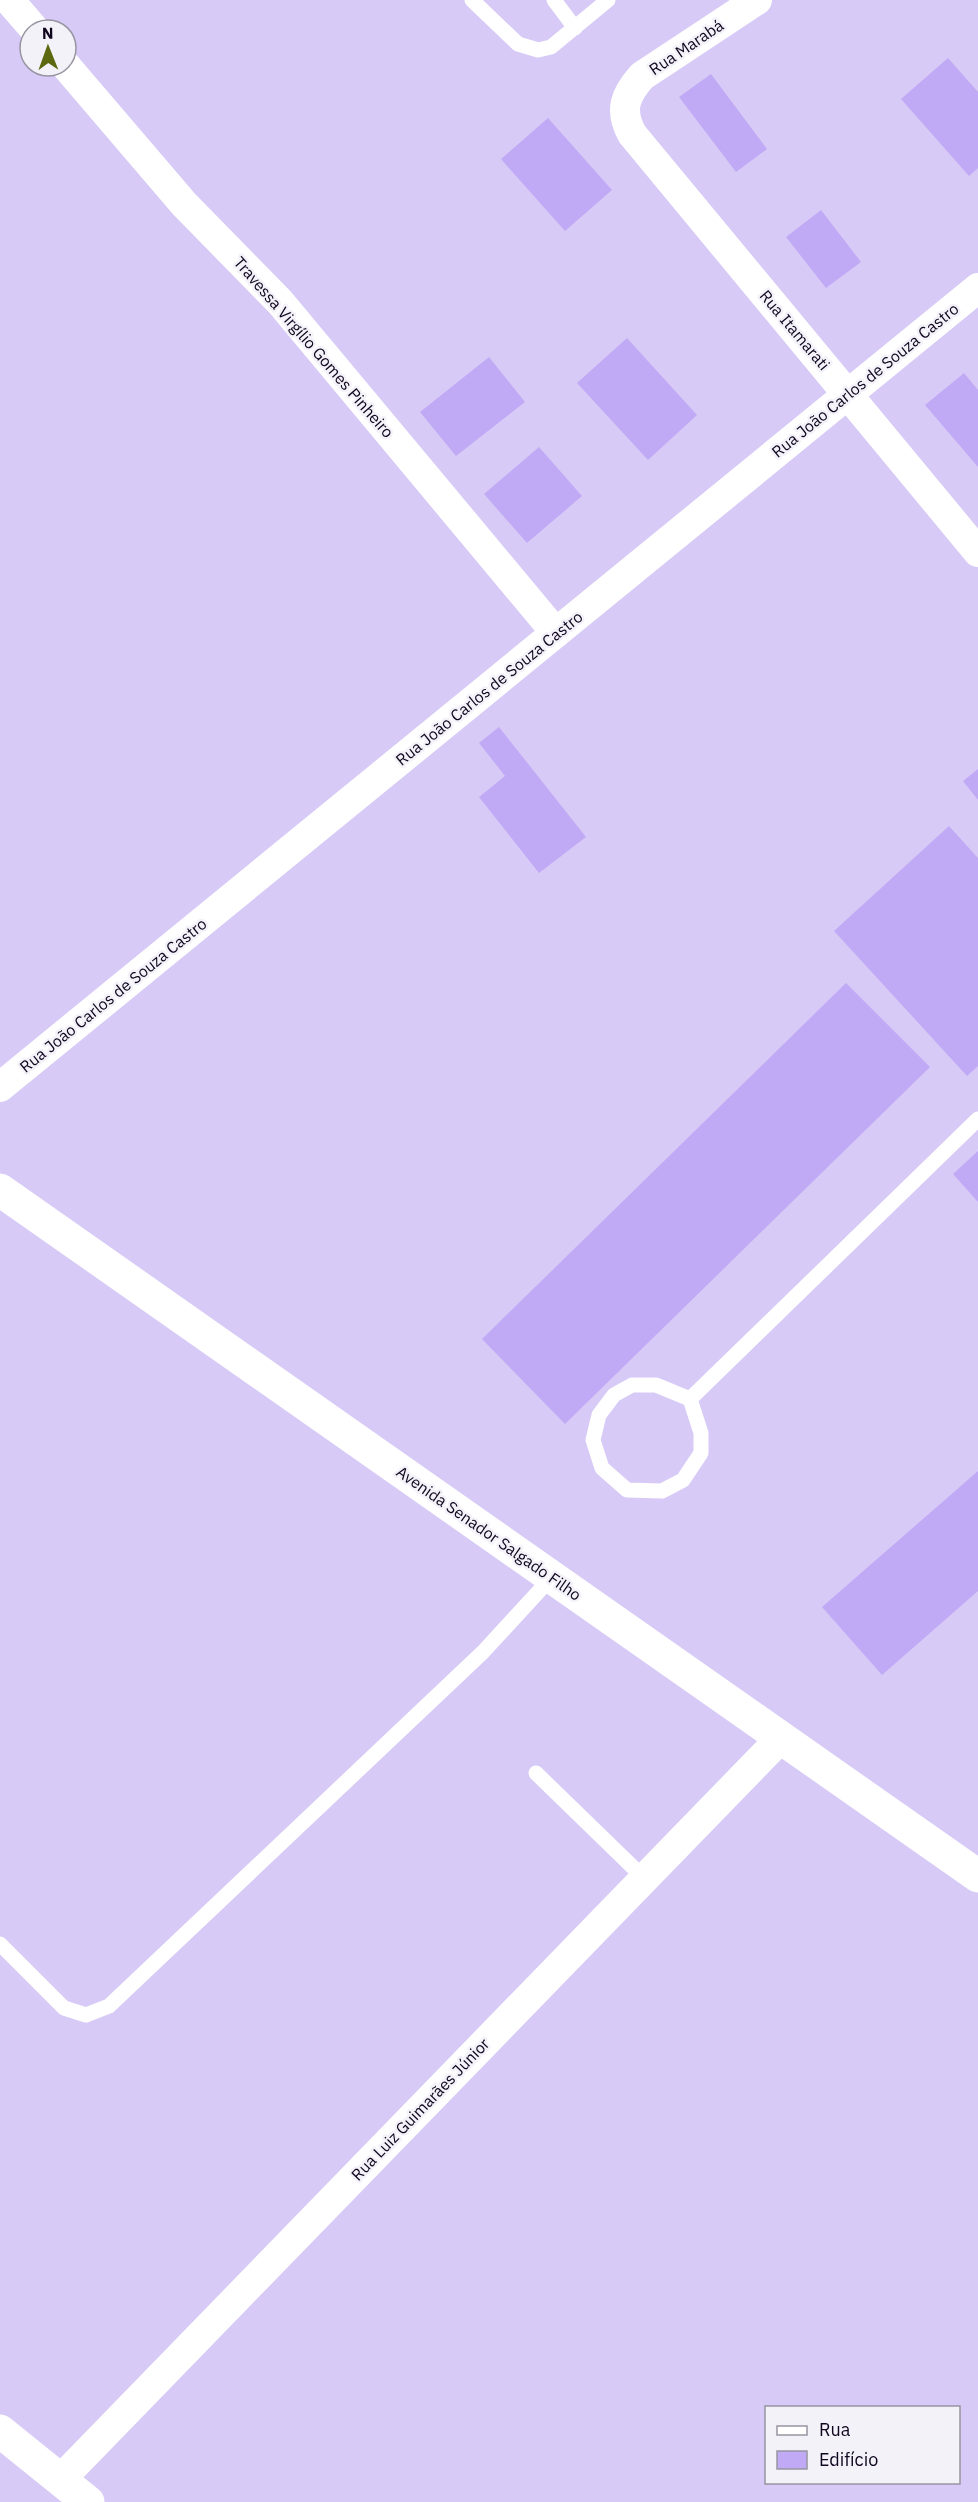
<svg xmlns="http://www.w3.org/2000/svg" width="978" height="2502" font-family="'IBM Plex Sans',sans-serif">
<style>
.building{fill:#c1aaf5}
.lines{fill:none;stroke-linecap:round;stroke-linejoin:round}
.service{stroke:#fff;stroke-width:15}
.minor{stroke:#fff;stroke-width:30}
.tertiary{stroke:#fff;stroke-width:33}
.secondary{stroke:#fff;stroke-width:33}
.labels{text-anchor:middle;stroke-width:5;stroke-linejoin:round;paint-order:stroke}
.street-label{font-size:16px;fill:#0f061e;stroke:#f4f2f9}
</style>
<rect width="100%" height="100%" fill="#d7caf6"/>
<!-- building -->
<path class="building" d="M948,58L978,92V168L969,176L901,99Z
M711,74L767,149L736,172L679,97Z
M548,118L612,190L565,231L501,159Z
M821,210L861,262L826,288L786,237Z
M627,338L697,415L648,460L577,383Z
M489,357L525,402L456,456L420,412Z
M964,373L978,390V467L925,405Z
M539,447L582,496L527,543L484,494Z
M499,727L586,837L539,873L479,797L505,776L479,743Z
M978,769V800L963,781Z
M949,826L978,858V1066L967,1076L834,931Z
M846,983L930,1067L565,1424L482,1339Z
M978,1151V1202L953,1174Z
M978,1471V1591L882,1675L822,1607Z"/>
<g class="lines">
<!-- service -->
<path class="service" d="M472,0L518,44L538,50L551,47L608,0
M554,0L575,28
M632,1385H656L690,1399L701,1433V1453L683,1480L662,1491L627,1490L602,1468L593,1440L599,1415L614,1395Z
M690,1399L978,1119
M536,1773L644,1878
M0,1944L64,2008L86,2015L109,2006L483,1652L552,1577"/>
<!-- minor -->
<path class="minor" d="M9,0L35,30
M757,0L642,76C625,95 619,110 632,134L978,552
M66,66L184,204L280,302L556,633
M0,1087L978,288
M60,2480L781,1738"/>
<!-- tertiary -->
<path class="tertiary" d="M0,2431L88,2502"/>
<!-- secondary -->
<path class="secondary" d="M0,1190L978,1876"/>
</g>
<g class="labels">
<!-- street labels -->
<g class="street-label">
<text transform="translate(686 47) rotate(-34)" y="6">Rua Marabá</text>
<text transform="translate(795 330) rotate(50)" y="6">Rua Itamarati</text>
<text transform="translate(314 347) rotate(49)" y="6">Travessa Virgílio Gomes Pinheiro</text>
<text transform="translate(865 380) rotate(-39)" y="6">Rua João Carlos de Souza Castro</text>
<text transform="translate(489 688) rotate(-39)" y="6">Rua João Carlos de Souza Castro</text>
<text transform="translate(113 995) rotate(-39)" y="6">Rua João Carlos de Souza Castro</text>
<text transform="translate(489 1533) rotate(35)" y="6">Avenida Senador Salgado Filho</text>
<text transform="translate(420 2109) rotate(-46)" y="6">Rua Luiz Guimarães Júnior</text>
</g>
</g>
<!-- legend -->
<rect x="765" y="2406" width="195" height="78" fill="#f4f2f9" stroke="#9894a1" stroke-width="1.5"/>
<rect x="777" y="2426" width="30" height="9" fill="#ffffff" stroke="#9894a1" stroke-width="1.5"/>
<text x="819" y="2436" font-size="18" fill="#0f061e">Rua</text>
<rect x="777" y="2451" width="30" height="18" fill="#c1aaf5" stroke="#9894a1" stroke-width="1.5"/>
<text x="819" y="2466" font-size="18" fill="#0f061e">Edifício</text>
<!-- north arrow -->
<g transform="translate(48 48) rotate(359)"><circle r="28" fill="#f4f2f9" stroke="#9894a1" stroke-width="1.5"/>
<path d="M0-4.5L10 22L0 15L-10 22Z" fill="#5c6910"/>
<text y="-9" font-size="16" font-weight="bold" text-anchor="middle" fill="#0f061e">N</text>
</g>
</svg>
